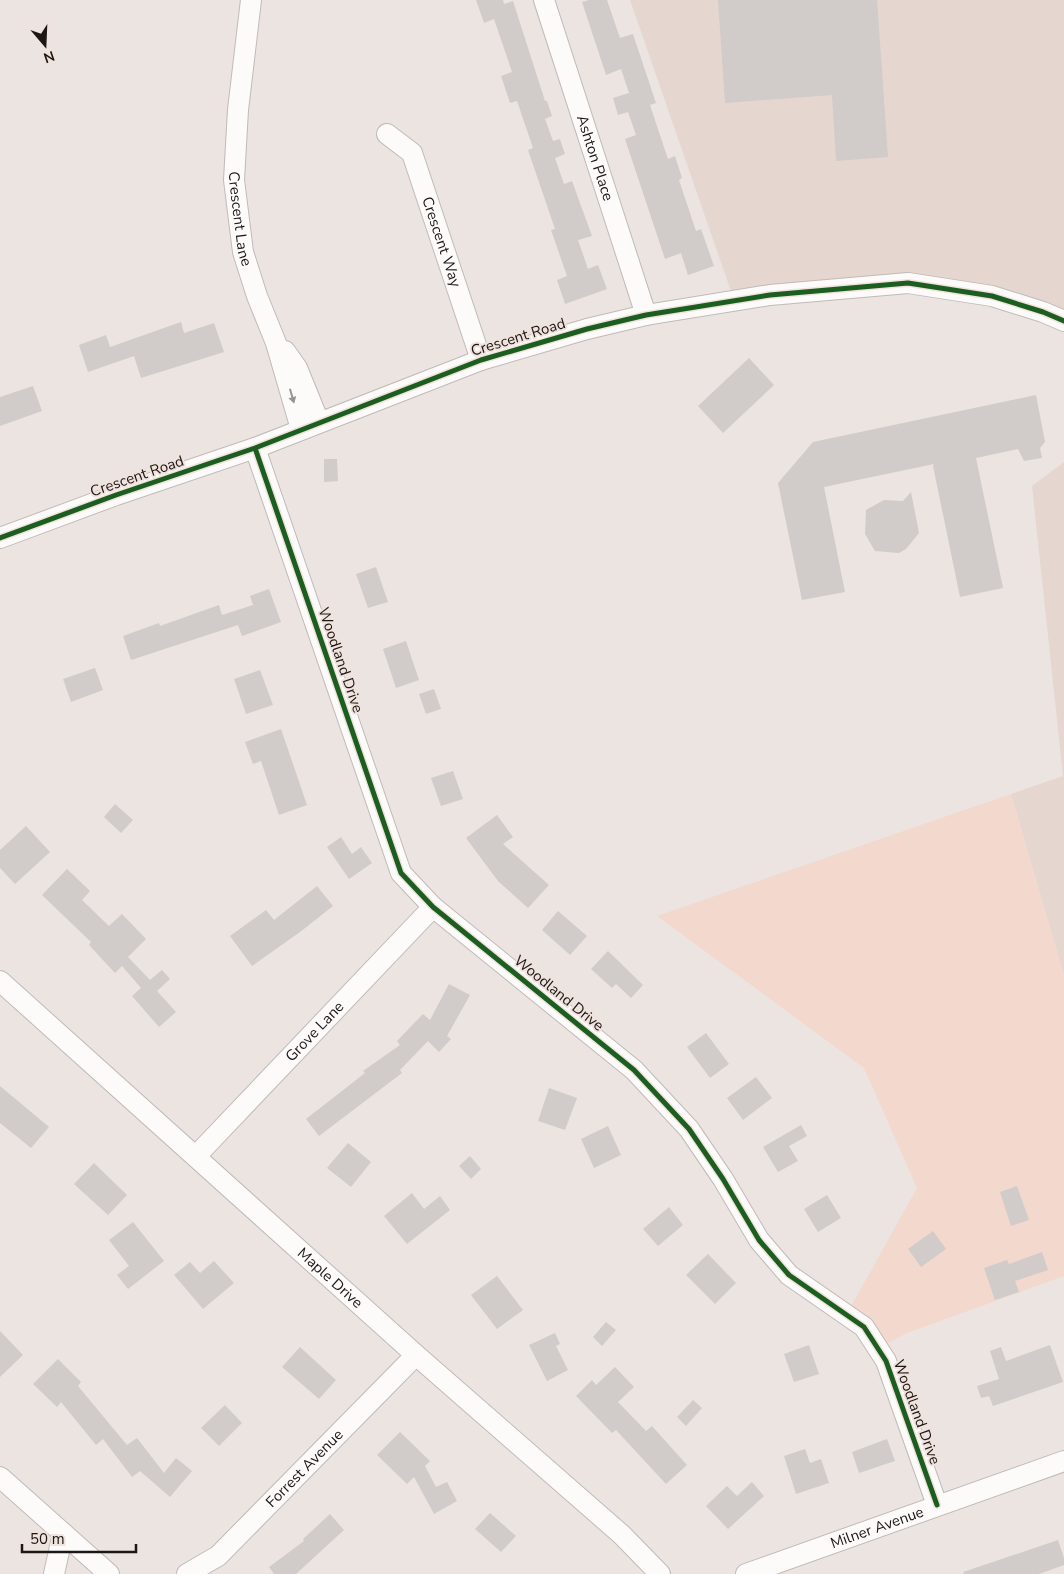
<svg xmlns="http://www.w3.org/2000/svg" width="1064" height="1574" font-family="'Nunito Sans',sans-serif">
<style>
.built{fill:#e6d6d0}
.green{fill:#f2d8cd}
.building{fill:#d1cbc9}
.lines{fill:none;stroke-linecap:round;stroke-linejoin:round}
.minor-casing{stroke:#c0bab8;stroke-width:22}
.minor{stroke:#fcfbfa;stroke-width:20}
.cycleway-casing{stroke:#f0e3dd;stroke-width:8}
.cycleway{stroke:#1b5e20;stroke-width:5}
.oneway{fill:#979493}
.labels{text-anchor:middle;stroke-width:4;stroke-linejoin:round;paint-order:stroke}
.street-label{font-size:15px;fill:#1c1715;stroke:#f0e3dd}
</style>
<rect width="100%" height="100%" fill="#ece4e1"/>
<!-- built -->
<path class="built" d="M630,0H1064V331L1042,314L897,288L733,297Z
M1064,462V976L1011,794L1063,776L1032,486Z"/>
<!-- green -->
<path class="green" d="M1011,794L1064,976V1276L907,1333L884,1345L849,1310L917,1188L864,1068L657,916Z"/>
<!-- building -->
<path class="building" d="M476,0H503L504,4L513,1L545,101H547L552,116L545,119L553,141L560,139L565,154L555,158L564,184L572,181L592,236L578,240L588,269L598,265L607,289L565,304L557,280L567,276L551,230L555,229L528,150L533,148L517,101L510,103L501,76L512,72L494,19L484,23Z
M589,0H607L620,38L633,34L656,103L650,105L668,159L675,156L682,178L679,180L696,231L701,229L714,266L688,275L681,253L665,259L625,139L636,135L628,112L618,115L613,98L629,93L621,69L606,75L582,2Z
M718,0H877L888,157L836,161L832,95L725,103Z
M181,322L184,333L214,323L224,352L141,378L134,356L88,372L79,345L106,335L110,347Z
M749,358L774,385L723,433L698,406Z
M33,386L42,411L0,426V397Z
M1036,395L1045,442L1040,448L1042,458L1024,461L1018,449L976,458L1003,588L960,597L933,466L934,464L824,487L845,592L802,600L778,483L813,442Z
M324,459H337L338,481L324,482Z
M911,492L919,533L906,549L899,553L875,551L865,534L866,510L884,500L903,501Z
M376,567L388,602L368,608L356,574Z
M269,589L281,622L242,636L238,625L131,660L123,636L159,623L160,626L219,605L222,615L253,605L250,596Z
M406,641L419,680L396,688L383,649Z
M95,668L103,690L71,702L63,679Z
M260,670L273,705L246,714L234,679Z
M434,689L441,709L426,714L419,694Z
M281,729L307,805L279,815L261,761L253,764L245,742Z
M453,771L463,799L441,806L431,778Z
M115,804L133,820L121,833L104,817Z
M497,815L513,837L503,844L549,885L528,908L498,881L466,838Z
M26,826L50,852L15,884L0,868V850Z
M341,837L352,854L361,847L372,863L349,879L327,847Z
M67,869L90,891L82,900L109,926L122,914L146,939L128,957L150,980L162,970L170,979L157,991L176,1012L159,1027L132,996L141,988L122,966L115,973L89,945L91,942L42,895Z
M317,886L333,906L300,932L252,966L230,936L266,910L274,920Z
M558,911L587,936L570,955L542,930Z
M608,951L643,985L631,998L616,984L612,988L591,969Z
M449,984L470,995L447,1036L451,1039L439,1052L428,1041L400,1070L402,1073L319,1136L306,1119L365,1073L363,1071L400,1045L397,1041L423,1014L430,1020Z
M706,1033L729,1064L710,1078L687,1047Z
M756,1077L772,1098L743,1120L727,1098Z
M0,1086L49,1127L31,1148L0,1123Z
M549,1088L577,1098L565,1130L538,1121Z
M801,1125L807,1136L789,1146L798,1161L778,1172L763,1147Z
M608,1126L621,1155L594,1168L581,1139Z
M348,1143L371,1162L351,1187L327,1168Z
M470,1156L481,1169L471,1179L459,1166Z
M94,1163L127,1195L108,1215L74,1184Z
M1017,1186L1029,1220L1011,1226L1000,1192Z
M412,1193L424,1209L440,1196L450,1210L407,1244L384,1216Z
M827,1195L841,1218L818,1232L804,1209Z
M669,1207L683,1225L658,1246L643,1229Z
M133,1222L164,1261L128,1289L117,1275L129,1266L109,1240Z
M933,1231L946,1249L921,1267L908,1249Z
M1042,1252L1048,1270L1015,1281L1019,1292L995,1300L984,1268L1007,1260L1009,1264Z
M708,1254L736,1283L715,1304L686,1275Z
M214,1261L234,1283L203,1309L174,1275L190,1262L200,1273Z
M497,1276L523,1310L497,1329L471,1295Z
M606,1322L616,1330L602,1346L593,1337Z
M0,1331L23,1355L0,1377Z
M555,1333L560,1344L556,1346L568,1370L547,1381L529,1345Z
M809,1345L819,1374L794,1382L784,1354Z
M1050,1345L1063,1382L993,1406L989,1396L981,1398L977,1386L999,1379L990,1351L1001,1347L1006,1361Z
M300,1347L336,1380L319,1399L282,1367Z
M58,1359L81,1382L78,1386L127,1445L137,1438L164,1473L176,1458L192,1471L170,1497L140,1471L132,1477L103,1439L96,1445L61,1402L57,1407L33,1384Z
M615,1367L634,1387L618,1402L646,1431L652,1426L687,1465L666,1484L616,1430L612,1433L576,1396L592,1380L596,1385Z
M693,1400L702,1408L686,1426L677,1417Z
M225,1405L242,1423L219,1446L201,1428Z
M400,1432L430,1461L425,1466L436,1487L447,1482L457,1501L434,1514L414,1477L407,1484L377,1455Z
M887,1439L895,1461L859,1473L852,1452Z
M805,1449L810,1463L821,1459L829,1483L796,1494L784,1456Z
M752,1482L764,1496L728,1529L706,1506L727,1486L737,1496Z
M490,1513L516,1536L501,1552L475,1529Z
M330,1514L344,1530L296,1574H274L269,1567L304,1541L303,1539Z
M1058,1540L1064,1558V1565L1039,1574H964L963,1572Z"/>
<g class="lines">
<!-- minor casing -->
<g class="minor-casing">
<g id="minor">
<path id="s1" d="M251,0L238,110L234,180L243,252L257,296L276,343L301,429"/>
<path id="s2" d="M544,0L646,315"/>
<path id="s3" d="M387,134L412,153L481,360"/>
<path d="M285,351L297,368L319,422"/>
<path d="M255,448L401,873L433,907L634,1070L689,1129L723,1179L759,1240L789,1275L864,1327L886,1361L937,1505"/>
<path d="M0,538L116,495L255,448L481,360L587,329L646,315L770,295L908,283L992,296L1043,312L1064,321"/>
<path id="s4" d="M0,981L416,1355L622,1535L660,1574"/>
<path id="s5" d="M196,1156L433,907"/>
<path d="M0,1477L109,1574"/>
<path d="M54,1574L63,1533"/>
<path id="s6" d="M187,1574L218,1556L416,1355"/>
<path id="s7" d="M746,1574L1064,1461"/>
</g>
</g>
<!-- minor -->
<use href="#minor" class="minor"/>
<!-- cycleway casing -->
<g class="cycleway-casing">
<path id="cycleway" d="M255,448L401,873L433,907L634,1070L689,1129L723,1179L759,1240L789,1275L864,1327L886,1361L937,1505
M0,538L116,495L255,448L481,360L587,329L646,315L770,295L908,283L992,296L1043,312L1064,321"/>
</g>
<!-- cycleway -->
<use href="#cycleway" class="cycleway"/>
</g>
<!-- one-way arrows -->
<defs><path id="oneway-solid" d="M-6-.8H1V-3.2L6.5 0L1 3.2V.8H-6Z" transform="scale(1.25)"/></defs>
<use class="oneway" href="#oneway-solid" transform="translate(292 396) rotate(74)"/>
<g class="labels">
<!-- street labels -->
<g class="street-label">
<text dy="5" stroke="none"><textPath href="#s2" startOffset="166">Ashton Place</textPath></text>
<text dy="5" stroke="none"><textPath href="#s1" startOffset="220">Crescent Lane</textPath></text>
<text dy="5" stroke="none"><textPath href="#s3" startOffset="125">Crescent Way</textPath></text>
<text transform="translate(518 337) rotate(-17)" y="5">Crescent Road</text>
<text transform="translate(137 476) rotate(-19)" y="5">Crescent Road</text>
<text transform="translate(341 660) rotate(71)" y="5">Woodland Drive</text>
<text transform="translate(559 993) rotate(39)" y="5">Woodland Drive</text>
<text dy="5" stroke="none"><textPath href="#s5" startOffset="172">Grove Lane</textPath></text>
<text dy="5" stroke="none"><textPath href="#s4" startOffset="444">Maple Drive</textPath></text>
<text transform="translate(917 1412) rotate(70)" y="5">Woodland Drive</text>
<text dy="5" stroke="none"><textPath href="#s6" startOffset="159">Forrest Avenue</textPath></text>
<text dy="5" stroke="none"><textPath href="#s7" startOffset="139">Milner Avenue</textPath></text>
</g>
</g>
<!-- north arrow -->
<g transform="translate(45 45) rotate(161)" stroke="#f0e3dd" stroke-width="4" paint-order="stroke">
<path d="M0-4L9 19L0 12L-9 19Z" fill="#1c1715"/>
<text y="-8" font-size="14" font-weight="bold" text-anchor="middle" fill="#1c1715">N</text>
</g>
<!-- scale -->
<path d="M22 1544v8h114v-8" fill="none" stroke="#1c1715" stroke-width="2.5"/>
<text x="30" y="1544" font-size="15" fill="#1c1715" stroke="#f0e3dd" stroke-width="4" paint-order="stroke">50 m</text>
</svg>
